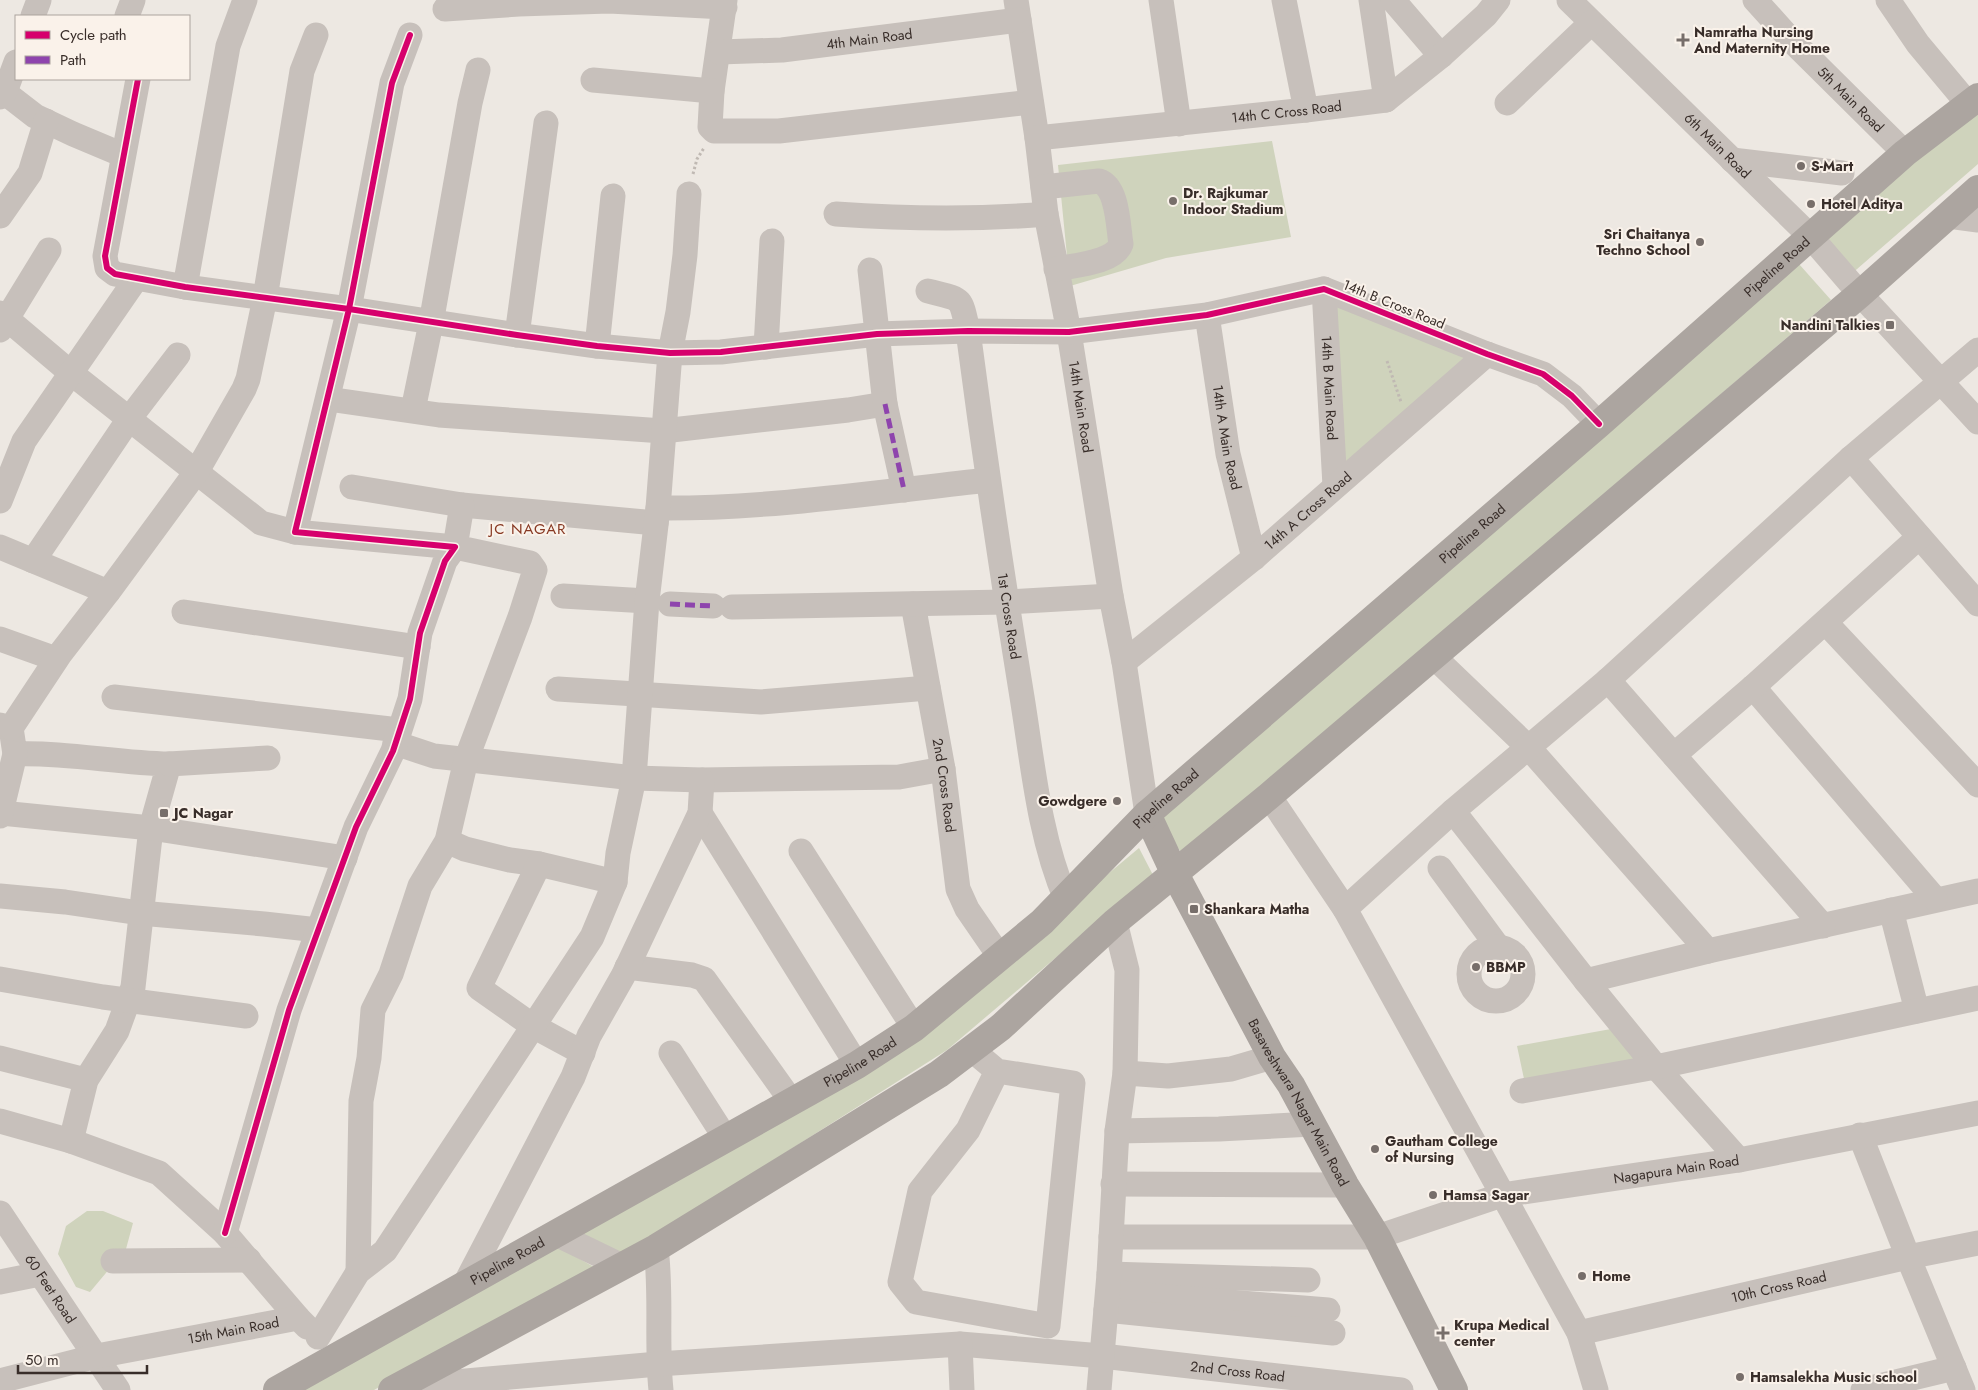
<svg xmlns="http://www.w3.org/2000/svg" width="1978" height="1390" font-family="Jost,sans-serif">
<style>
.green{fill:#cfd3bc}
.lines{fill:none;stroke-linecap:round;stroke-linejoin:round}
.path{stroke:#c0b9b3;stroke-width:3;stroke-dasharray:2.5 2.5;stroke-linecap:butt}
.minor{stroke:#c7c0bb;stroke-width:25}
.major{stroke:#aca5a0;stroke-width:28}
.quiet{stroke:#8e44ad;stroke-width:5;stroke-dasharray:10 5;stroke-linecap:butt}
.cycleway-casing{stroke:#faf2ea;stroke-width:9}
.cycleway{stroke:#d6006c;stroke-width:6}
.poi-dot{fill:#776e6a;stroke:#faf2ea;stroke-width:2}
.labels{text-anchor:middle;stroke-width:4;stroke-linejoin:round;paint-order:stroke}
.poi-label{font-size:14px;font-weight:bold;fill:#382d29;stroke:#faf2ea;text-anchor:start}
.street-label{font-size:14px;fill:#382d29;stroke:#faf2ea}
.neighbourhood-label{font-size:15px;letter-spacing:1px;fill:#873822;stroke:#faf2ea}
</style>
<rect width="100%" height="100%" fill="#ede8e2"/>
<!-- green -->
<path class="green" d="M1978,100V164L1849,276L1818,240Z
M1272,141L1291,237L1166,258L1070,286L1058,165Z
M1799,264L1831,300L1183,854L1152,818Z
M1332,302L1474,356L1343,465Z
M1139,848L1153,875L947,1050L624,1255L578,1234L902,1046Z
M1611,1029L1649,1070L1527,1093L1517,1046Z
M87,1211H103L133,1223L126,1249L90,1292L76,1287L58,1254L66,1226Z
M557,1246L594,1267L374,1390H300Z"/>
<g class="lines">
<!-- path -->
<path class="path" d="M693,174L697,159L704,148
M1387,361L1401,402"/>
<!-- minor -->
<g class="minor">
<path d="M725,0L712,91L710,127L714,131H779L1031,102"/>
<path id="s1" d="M1016,0L1037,138L1046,214L1069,332L1111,596L1124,662L1147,814"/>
<path d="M1161,0L1179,124"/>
<path d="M1284,0L1306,110"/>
<path d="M1371,0L1386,100"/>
<path d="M1393,0L1441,56"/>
<path id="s2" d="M1569,0L1810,236L1860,294L1978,422"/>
<path id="s3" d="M1755,0L1792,41L1905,153"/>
<path d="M1888,0L1918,44L1969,105"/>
<path d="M445,9L519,4L609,1L725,7"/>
<path d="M33,16L39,0"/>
<path d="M127,16L133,0"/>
<path id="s4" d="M719,52L782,50L1019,20"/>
<path d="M138,79L105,256L107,268L115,274L185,287L349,309L517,335L597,346L670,353L721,352L877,334L968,331L1069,332L1207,315L1324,289L1487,354L1543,374L1572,396L1599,424"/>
<path d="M593,80L712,91"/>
<path d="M0,89L35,116L73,134L123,155"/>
<path d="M0,97L5,92L16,62"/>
<path d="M1507,103L1591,23"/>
<path id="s5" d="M1037,138L1306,110L1386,100L1441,56L1486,15L1498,0"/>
<path d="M1732,160L1842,173"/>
<path d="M1043,187L1099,181C1118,187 1118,226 1121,244C1114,263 1075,265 1056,269"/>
<path d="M836,214C907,219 976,220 1046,214"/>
<path d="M0,216L30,173L46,121"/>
<path d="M1948,216L1978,220"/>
<path d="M185,287L228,46L245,0"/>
<path id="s6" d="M1324,289L1335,486"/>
<path id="s7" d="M928,291C963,300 960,295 968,331C984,453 1002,575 1022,697C1033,765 1039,836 1066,899"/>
<path d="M0,313L71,373L261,523L295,532"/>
<path id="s8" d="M1207,315L1228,454L1254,558"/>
<path d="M0,330L49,250"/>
<path d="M517,335L546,123"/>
<path d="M597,346L613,196"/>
<path d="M766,347L772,241"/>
<path d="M328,399L439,415L663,431L848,410L885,404L870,270"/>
<path d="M885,404L904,490"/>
<path d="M413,410L431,323L470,103L478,70"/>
<path d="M1851,458L1978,604"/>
<path d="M352,487L462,505L656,523"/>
<path d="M0,501L24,441L136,279"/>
<path d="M658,508C768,509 879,492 988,480"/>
<path d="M0,547L108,592"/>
<path d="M33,561L129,419L178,355"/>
<path d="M563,596L647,601"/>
<path d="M670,604L713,606"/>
<path id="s9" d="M913,604L943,769L958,889L967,909L1000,957"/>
<path d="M732,607L1006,602L1111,596"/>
<path d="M184,612L418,647"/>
<path d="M1826,623L1978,785"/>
<path d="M0,639L56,659"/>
<path d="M1434,657L1529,748L1708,951L1978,891"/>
<path id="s10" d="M1124,662L1254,558L1487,354"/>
<path d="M1608,680L1823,926"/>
<path d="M1753,687L1935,899"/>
<path d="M558,689L761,702L928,688"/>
<path d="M114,697L399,730"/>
<path d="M0,725L11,728L15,754C66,752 117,763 169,764L151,828L133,987L117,1031L86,1080L71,1141"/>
<path d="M11,728L60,654L111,588L197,471L244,389L248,379L265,298L302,71L316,35"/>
<path d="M395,743L434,756L634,778L702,780L899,777L943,769"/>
<path d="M1674,755L1753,687L1919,537"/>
<path d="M169,764L268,758"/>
<path d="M1269,796L1345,909"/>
<path d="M1453,811L1586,981L1656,1067L1739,1160"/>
<path d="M1,813L151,828L345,858"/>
<path d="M700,813L857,1065"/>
<path d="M0,816L15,754"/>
<path d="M447,841L465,849L510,860L539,864L615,882"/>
<path d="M801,851L914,1028"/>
<path d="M539,864L479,988L533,1026L583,1053"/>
<path d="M1440,868L1498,947"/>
<path d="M0,896L65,902L140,913L264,924L318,930"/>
<path d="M1891,910L1917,1011"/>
<circle cx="1496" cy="974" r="27"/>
<path d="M627,967L692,975L704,979L792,1102"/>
<path d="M0,979L103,997L246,1016"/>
<path d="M1586,981L1708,951"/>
<path d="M972,1050L997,1071L968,1130L920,1191L900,1282L916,1302L1048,1326L1073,1083L997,1071"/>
<path d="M671,1053L726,1139"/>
<path d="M0,1058L86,1080"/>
<path d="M1125,1073L1168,1076L1231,1069L1272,1057"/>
<path d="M1522,1091L1656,1067L1978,998"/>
<path d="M0,1121L71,1141L159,1173L225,1233L298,1318"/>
<path d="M1117,1131L1219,1129L1312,1124"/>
<path d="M1860,1135L1908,1257L1963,1390"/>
<path d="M1113,1184L1345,1185"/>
<path id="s11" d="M0,1213L118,1390"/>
<path d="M225,1233L289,1010L356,827L393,751L410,699L420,633L445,561L455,547L295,532L349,309L392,83L410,35"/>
<path d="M556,1234L622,1266"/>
<path id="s12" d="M1111,1237H1377L1502,1195L1739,1160L1978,1113"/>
<path d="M656,1248C662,1295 656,1343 661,1390"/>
<path d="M113,1261L249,1260"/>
<path d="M358,1272L361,1101L369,1058L373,1010L391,974L420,886L447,841L466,760L520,617L535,570L530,563L455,547L462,505"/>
<path d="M1109,1274L1308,1280"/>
<path d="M0,1282L40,1274"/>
<path d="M465,1284L573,1077L589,1036L623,976L700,813L702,780"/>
<path d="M1108,1292L1328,1310"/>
<path d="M1106,1310L1333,1333"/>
<path id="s13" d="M1579,1333L1908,1257L1978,1243"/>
<path d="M318,1337L358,1272L385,1251L592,937L615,882L618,853L634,778L647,601L658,508L670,353L678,312L685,255L689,194"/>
<path id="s14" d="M960,1344L1102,1356L1401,1390"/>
<path id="s15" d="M0,1381L97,1356L298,1318L307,1327"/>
<path d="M398,1387L658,1364L960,1344L962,1390"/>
<path d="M1099,1390L1109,1274L1117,1131L1125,1073L1127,970L1115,922"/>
<path d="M1596,1390L1579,1333L1345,909L1453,811L1608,680L1851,458L1978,350"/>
<path d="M1863,1390L1954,1368"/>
</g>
<!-- major -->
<g class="major">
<path id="s16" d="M1147,814L1174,872L1272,1057L1291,1085L1345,1185L1377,1237L1454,1390"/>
<path id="s17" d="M277,1390L857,1065L914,1028L1042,922L1147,814L1599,424L1905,153L1978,97"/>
<path d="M392,1390L656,1248L939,1074L1001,1027L1115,922L1269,796L1860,294L1978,189"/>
</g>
<!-- quiet -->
<path class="quiet" d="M885,404L904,490
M670,604L713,606"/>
<!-- cycleway casing -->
<g class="cycleway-casing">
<path id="cycleway" d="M138,79L105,256L107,268L115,274L185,287L349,309L517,335L597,346L670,353L721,352L877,334L968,331L1069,332L1207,315L1324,289L1487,354L1543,374L1572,396L1599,424
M225,1233L289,1010L356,827L393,751L410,699L420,633L445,561L455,547L295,532L349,309L392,83L410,35"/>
</g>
<!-- cycleway -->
<use href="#cycleway" class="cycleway"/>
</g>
<!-- markers -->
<g class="poi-dot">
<path d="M1680.5 32.5h5v5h5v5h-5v5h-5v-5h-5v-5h5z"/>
<circle cx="1801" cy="166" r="5"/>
<circle cx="1173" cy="201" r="5"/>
<circle cx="1811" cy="204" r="5"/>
<circle cx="1700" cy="242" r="5"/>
<rect x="1885" y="320" width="10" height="10" rx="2.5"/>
<circle cx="1117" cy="801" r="5"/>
<rect x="159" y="808" width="10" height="10" rx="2.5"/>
<rect x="1189" y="904" width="10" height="10" rx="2.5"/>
<circle cx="1476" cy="967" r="5"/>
<circle cx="1375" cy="1149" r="5"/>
<circle cx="1433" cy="1195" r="5"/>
<circle cx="1582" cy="1276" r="5"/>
<path d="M1440.5 1325.5h5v5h5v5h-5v5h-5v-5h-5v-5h5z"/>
<circle cx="1740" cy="1377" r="5"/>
</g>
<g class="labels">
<!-- poi labels -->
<g class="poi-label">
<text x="1694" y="37">Namratha Nursing<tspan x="1694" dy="16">And Maternity Home</tspan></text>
<text x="1811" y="171">S-Mart</text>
<text x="1183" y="198">Dr. Rajkumar<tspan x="1183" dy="16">Indoor Stadium</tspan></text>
<text x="1821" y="209">Hotel Aditya</text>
<text x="1690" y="239" text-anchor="end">Sri Chaitanya<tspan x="1690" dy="16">Techno School</tspan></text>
<text x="1880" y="330" text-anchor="end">Nandini Talkies</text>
<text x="1107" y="806" text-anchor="end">Gowdgere</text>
<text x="174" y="818">JC Nagar</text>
<text x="1204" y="914">Shankara Matha</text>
<text x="1486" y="972">BBMP</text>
<text x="1385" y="1146">Gautham College<tspan x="1385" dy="16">of Nursing</tspan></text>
<text x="1443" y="1200">Hamsa Sagar</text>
<text x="1592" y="1281">Home</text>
<text x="1454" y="1330">Krupa Medical<tspan x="1454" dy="16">center</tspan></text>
<text x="1750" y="1382">Hamsalekha Music school</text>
</g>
<!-- street labels -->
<g class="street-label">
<text dy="5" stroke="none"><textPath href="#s4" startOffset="151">4th Main Road</textPath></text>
<text dy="5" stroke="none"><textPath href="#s3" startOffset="138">5th Main Road</textPath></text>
<text dy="5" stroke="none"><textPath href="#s5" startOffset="251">14th C Cross Road</textPath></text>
<text dy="5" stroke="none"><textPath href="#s2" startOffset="208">6th Main Road</textPath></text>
<text dy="5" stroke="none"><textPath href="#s17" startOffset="1884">Pipeline Road</textPath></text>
<text transform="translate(1394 304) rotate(22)" y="5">14th B Cross Road</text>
<text dy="5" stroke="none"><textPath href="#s6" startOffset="99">14th B Main Road</textPath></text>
<text dy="5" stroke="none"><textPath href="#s1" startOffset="412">14th Main Road</textPath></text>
<text dy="5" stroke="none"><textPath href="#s8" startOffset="124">14th A Main Road</textPath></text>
<text dy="5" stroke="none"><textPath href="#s10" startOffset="238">14th A Cross Road</textPath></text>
<text dy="5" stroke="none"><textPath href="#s17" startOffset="1479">Pipeline Road</textPath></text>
<text dy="5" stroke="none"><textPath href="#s7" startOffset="352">1st Cross Road</textPath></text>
<text dy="5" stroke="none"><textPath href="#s9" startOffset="184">2nd Cross Road</textPath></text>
<text dy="5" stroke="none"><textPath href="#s17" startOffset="1074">Pipeline Road</textPath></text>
<text dy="5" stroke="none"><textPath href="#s17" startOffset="669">Pipeline Road</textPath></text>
<text dy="5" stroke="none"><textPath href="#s16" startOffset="326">Basaveshwara Nagar Main Road</textPath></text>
<text dy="5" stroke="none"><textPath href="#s12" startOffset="574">Nagapura Main Road</textPath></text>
<text dy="5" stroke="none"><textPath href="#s17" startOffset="264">Pipeline Road</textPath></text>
<text dy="5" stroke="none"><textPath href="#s13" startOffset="205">10th Cross Road</textPath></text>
<text dy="5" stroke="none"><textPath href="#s11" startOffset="91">60 Feet Road</textPath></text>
<text dy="5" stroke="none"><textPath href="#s15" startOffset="239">15th Main Road</textPath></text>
<text dy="5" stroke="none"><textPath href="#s14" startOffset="279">2nd Cross Road</textPath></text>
</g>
<!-- neighbourhood labels -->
<g class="neighbourhood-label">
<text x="528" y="534">JC NAGAR</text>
</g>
</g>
<!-- legend -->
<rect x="15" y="15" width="175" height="65" fill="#faf2ea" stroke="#aca39d"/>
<rect x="25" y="31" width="25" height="8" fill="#d6006c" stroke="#aca39d"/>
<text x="60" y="40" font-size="15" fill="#382d29">Cycle path</text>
<rect x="25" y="56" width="25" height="8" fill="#8e44ad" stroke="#aca39d"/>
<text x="60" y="65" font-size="15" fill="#382d29">Path</text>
<!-- scale -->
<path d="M18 1365v8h129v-8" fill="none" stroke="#382d29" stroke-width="2.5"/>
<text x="25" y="1365" font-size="15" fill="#382d29" stroke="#faf2ea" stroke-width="4" paint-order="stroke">50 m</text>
</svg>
